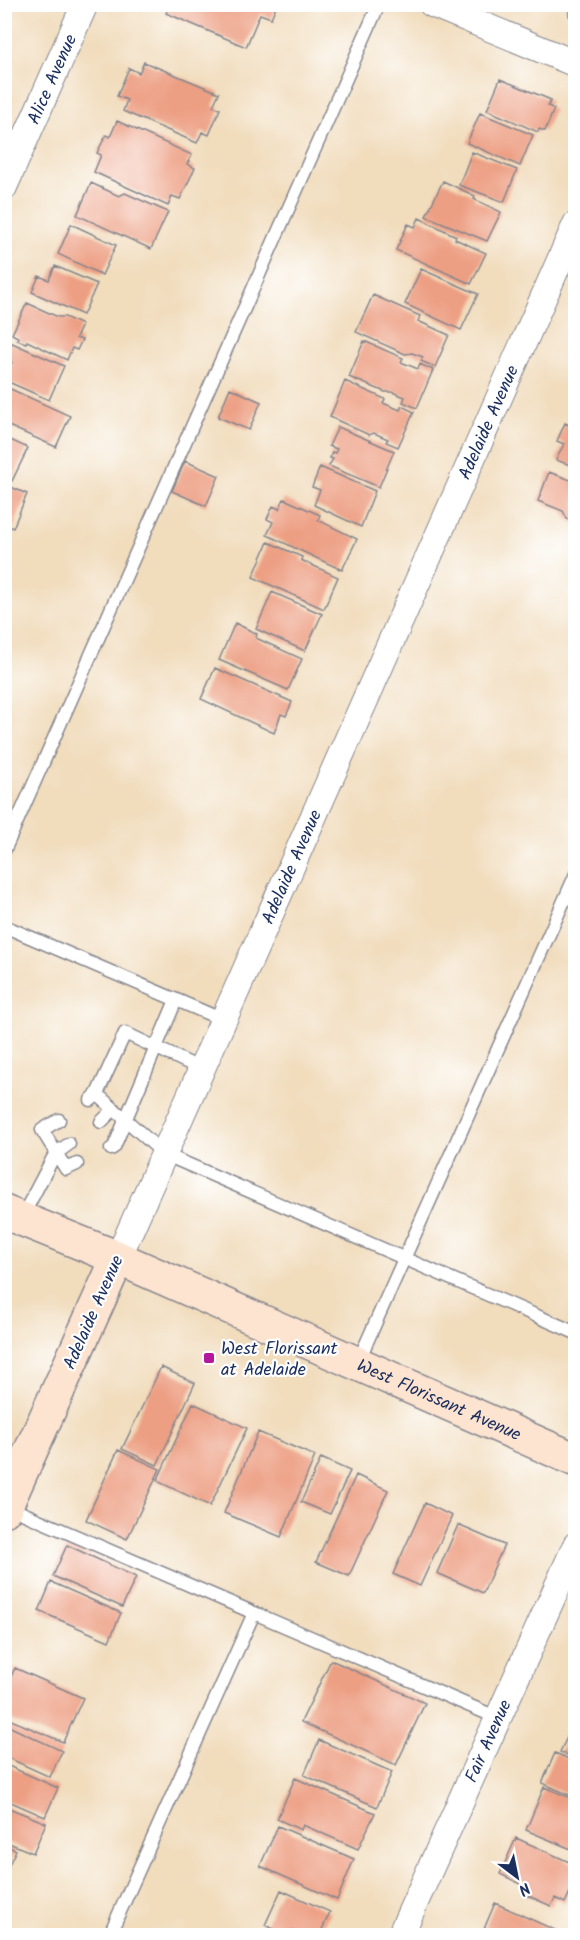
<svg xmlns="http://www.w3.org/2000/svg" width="580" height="1940" font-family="Kalam,sans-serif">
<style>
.building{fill:#ed9f83}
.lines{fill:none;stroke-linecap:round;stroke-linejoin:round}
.service-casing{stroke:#86868d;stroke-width:15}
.minor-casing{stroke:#86868d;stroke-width:28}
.secondary-casing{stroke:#86868d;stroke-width:36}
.service{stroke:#fff;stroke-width:12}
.minor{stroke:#fff;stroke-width:26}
.secondary{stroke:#fde4d1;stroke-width:33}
.poi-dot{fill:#b5179e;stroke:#fff;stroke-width:2}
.labels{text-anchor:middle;stroke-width:4.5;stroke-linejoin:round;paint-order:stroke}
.street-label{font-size:18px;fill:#1b2f5e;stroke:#fff}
.poi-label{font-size:18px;fill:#1b2f5e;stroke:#fff;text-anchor:start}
</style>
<rect width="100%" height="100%" fill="#fff"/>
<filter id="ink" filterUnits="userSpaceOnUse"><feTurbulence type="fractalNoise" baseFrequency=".0167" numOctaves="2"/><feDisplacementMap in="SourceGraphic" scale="12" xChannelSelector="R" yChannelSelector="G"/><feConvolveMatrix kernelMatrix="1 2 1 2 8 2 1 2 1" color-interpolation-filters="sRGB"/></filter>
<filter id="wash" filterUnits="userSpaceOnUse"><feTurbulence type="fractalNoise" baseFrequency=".008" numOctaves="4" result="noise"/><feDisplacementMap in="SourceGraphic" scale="24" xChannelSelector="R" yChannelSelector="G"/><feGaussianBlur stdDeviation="1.35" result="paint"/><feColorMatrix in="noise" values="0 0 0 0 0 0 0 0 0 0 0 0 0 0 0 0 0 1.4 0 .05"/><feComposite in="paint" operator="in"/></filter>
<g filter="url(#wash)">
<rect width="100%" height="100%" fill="#f1dcbc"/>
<g id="blocks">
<!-- building -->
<path class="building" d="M170,4H277L271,18L260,14L246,47L166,13Z
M568,4H576V18L569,16Z
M144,62L219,93L213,106L220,109L209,135L202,132L197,143L123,111L127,100L117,96L129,68L139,73Z
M500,79L551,100L548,106L554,109L545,131L539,129L538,132L487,110Z
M480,113L533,135L520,166L467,143Z
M117,121L192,155L187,164L195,168L180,199L172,196L168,206L94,172L101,155L97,153L106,135L110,137Z
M472,152L517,170L504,202L459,185Z
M443,181L475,196L474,199L501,212L487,241L426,216Z
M91,183L119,196L125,193L168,212L151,249L77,215Z
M419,218L456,236L455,239L486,253L471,284L396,250L408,224L415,227Z
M71,224L116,245L102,275L58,254Z
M55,266L97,284L83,315L32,292L39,276L49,280Z
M421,269L478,294L461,330L405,304Z
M373,295L420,316L418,321L449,335L435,367L421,361L423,357L412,353L405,354L356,332Z
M27,303L58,317H65L82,325L76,338L82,340L77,350L72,348L67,360L27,341L26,343L17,340L19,338L12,334Z
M364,341L403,358L401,362L418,369L420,364L433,370L417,408L403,402L405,397L392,392H385L349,377Z
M10,342L64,366L49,400L4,380L12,362L4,358V354Z
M345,381L385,399L383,403L400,410L402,406L414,412L398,447L386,442L388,439L374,433L369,435L330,417Z
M4,386L70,416L56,447L4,424Z
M230,388L261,402L249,430L218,417Z
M565,423L576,428V467L556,460L564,444L557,441Z
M338,427L394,451L379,487L329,466L333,459L330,458L332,452L335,453L337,449L329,446Z
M4,437L28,448L12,481L4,478Z
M185,461L219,476L206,506L172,491Z
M320,467L375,491L361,527L314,505L320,490L312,487Z
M549,472L576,482V523L567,519L563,511L538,501Z
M4,484L27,494L13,528L4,524Z
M284,499L320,515L318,520L357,539L342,570L267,535L273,522L267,519L273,506L279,509Z
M268,542L302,557L301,560L338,577L324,609L253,577Z
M272,592L322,614L305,651L256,629Z
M235,623L257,634L256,638L302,659L288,690L219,660Z
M215,668L292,702L286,716L281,714L274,733L201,699Z
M161,1367L195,1383L157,1465L122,1449Z
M193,1403L247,1428L210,1506L157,1481Z
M258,1432L315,1456L281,1537L224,1513Z
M118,1450L160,1469L127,1539L86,1520Z
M321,1458L350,1471L330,1514L301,1502Z
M356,1475L388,1490L349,1576L316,1562Z
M425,1503L452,1516L420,1586L393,1574Z
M458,1525L504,1545L483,1593L437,1573Z
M67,1545L136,1577L122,1607L53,1576Z
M51,1582L121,1613L109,1641L39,1611Z
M331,1660L425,1703L396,1765L301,1722Z
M15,1668L83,1698L63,1742L4,1717V1691Z
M576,1719V1759L560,1752Z
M4,1724L62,1751L50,1777L4,1756Z
M319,1740L392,1772L377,1807L304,1775Z
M555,1753L576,1762V1798L542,1783Z
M4,1764L58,1788L45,1817L4,1799Z
M295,1778L375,1813L358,1849L303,1825L301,1830L277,1819Z
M544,1787L576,1800V1851L526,1830Z
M4,1806L46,1823L33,1853L4,1841Z
M278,1826L354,1859L337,1900L260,1866Z
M516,1838L576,1865V1879L565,1903L555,1898L551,1906L522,1893L525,1886L500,1874Z
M4,1845L16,1850L4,1875Z
M281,1890L330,1912L319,1936H303L291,1930L287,1936L265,1925Z
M495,1903L568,1936H481Z"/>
</g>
</g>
<g filter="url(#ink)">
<use href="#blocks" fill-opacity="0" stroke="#86868d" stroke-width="1.5"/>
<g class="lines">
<!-- service casing -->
<g class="service-casing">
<path id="service" d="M4,851L379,4
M4,926L223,1020
M97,1094L164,1154L576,1333
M91,1100L97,1094L125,1033L201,1069
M59,1120L42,1130L66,1169L77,1164
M101,1122L114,1109
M111,1149L114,1147L176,1000
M22,1217L55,1154L69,1144
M357,1364L576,874
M6,1506L498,1718
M109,1936L254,1613"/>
</g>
<!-- minor casing -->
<g class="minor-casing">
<g id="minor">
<path d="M432,4L576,64"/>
<path id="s1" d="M4,187L85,4"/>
<path id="s2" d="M118,1258L576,224"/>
<path id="s3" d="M400,1936L576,1545"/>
</g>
</g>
<!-- secondary casing -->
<g class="secondary-casing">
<g id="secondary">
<path id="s4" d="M4,1212L118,1258L576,1460"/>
<path d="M4,1510L118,1258"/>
</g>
</g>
<!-- service -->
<use href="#service" class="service"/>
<!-- minor -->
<use href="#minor" class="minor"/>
<!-- secondary -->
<use href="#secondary" class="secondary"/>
</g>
</g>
<!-- markers -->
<rect class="poi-dot" x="203" y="1352" width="12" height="12" rx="3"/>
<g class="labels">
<!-- street labels -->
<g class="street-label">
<text dy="6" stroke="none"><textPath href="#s1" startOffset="118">Alice Avenue</textPath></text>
<text dy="6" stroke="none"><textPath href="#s2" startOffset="914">Adelaide Avenue</textPath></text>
<text dy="6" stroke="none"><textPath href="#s2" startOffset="428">Adelaide Avenue</textPath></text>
<text transform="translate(93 1312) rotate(-66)" y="6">Adelaide Avenue</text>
<text dy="6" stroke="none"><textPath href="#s4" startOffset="474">West Florissant Avenue</textPath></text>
<text dy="6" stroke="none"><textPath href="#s3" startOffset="214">Fair Avenue</textPath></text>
</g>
<!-- poi labels -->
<g class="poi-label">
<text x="221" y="1354">West Florissant<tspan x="221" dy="21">at Adelaide</tspan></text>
</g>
</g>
<!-- margin -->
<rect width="580" height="1940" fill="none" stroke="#fff" stroke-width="24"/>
<!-- north arrow -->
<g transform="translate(517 1877) rotate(148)" stroke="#ffffff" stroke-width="4.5" paint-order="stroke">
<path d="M0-4.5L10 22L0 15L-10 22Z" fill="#1b2f5e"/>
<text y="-9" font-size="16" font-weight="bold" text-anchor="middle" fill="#1b2f5e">N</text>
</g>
</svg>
